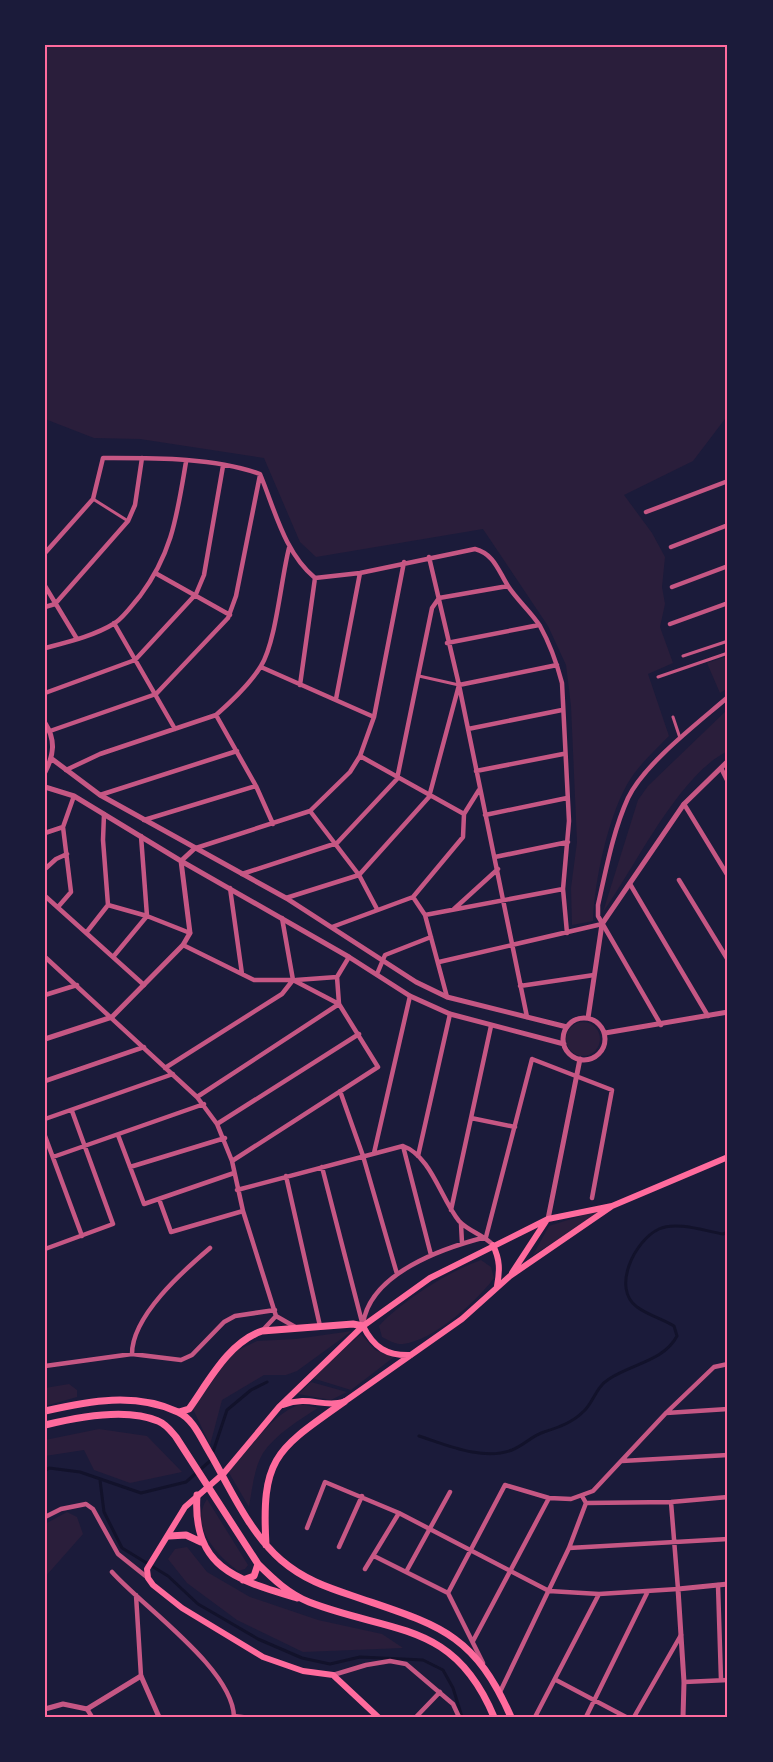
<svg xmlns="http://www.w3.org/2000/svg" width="773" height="1762" font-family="Lora,serif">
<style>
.green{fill:#2a1e3b}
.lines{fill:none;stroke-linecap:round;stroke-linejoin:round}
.stream{stroke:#12122b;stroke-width:3}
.service{stroke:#c65784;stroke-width:2}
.pedestrian{stroke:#c65784;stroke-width:3}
.minor{stroke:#c65784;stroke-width:4.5}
.tertiary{stroke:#c65784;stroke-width:5}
.secondary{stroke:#ff6b9d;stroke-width:6}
.primary{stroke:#ff6b9d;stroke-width:7}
.neatline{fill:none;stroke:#ff6b9d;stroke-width:2}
</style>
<rect width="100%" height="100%" fill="#1b1b3a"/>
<!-- green -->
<path class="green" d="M45,45H728V415L693,461L624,495L652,533L665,557L662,587L665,604L660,627L673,663L648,674L669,736C656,749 641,763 631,778C609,811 594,882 593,921L572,925L571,888L577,842L571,706L566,665L548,626L483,529L316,557L300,542L264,458L140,439L94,438L45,419Z
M728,656V688L720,693L707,663Z
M728,709V751C679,774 635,867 603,912L638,800L648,786Z
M566 1039a17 17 0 1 1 34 0a17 17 0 1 1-34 0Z
M615,1205L533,1255L549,1226Z
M481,1260L491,1267L494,1278C477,1301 429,1345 399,1344C393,1343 388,1340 382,1337L379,1326C402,1301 449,1271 481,1260Z
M352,1331L297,1371L286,1375H264L222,1400L210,1445L193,1409L232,1353L257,1341L296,1339Z
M361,1334L375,1350L394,1357L351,1390L312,1378Z
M311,1382L347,1392L331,1400L298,1394Z
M69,1384L77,1390V1397L45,1406V1388Z
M301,1404L318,1408C299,1420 276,1434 263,1453C254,1468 252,1490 249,1507L228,1471C251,1450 270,1414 301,1404Z
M99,1429L147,1436L182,1472L130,1483L94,1470L84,1450L45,1456V1440Z
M207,1499L248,1565L245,1569L238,1571C217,1555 189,1526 207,1499Z
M67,1512L77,1517L83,1534L45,1577V1524Z
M187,1547L207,1572L250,1597L318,1620L382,1634L403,1648L303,1652L237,1620L187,1583L168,1559L175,1549Z"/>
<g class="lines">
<!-- stream -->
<path class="stream" d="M419,1436C447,1445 483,1461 512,1450C524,1445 533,1435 544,1432C559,1427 572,1423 584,1411C594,1401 596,1387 609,1379C631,1364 664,1361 677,1336L674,1326C662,1319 648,1315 637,1307C611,1288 635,1240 659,1229C676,1221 705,1231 723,1234L728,1232
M45,1471L49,1468L80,1472L141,1493L186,1482L210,1461L227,1410L251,1390L267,1382
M100,1480L104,1512L122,1548L168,1576L198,1604L258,1639L302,1658L330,1664L360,1657L423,1660L443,1670L453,1688L462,1717"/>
<!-- service -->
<path class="service" d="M235,1715L253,1717"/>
<!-- pedestrian -->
<path class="pedestrian" d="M93,499L128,521
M683,656L728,641
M419,676L459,685
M658,677L728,653
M673,717L680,738"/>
<!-- minor -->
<path class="minor" d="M646,512L728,481
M671,547L728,525
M45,553L93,499L103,458C151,458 214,457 260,474C275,510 284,552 315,578
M429,557L459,685L527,1017
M157,574L230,615
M315,578L360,573L475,549C494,554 498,570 508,586C517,600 531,612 540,626C550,644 557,664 562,683L569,821L563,889L567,933
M45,586L77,639
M672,587L728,566
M45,607L55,604L128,521L135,505L142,458
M114,623L175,729
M670,624L728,603
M447,643L539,625
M45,648C68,642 94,636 115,623C125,616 132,605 140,596C173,552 177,514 186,462
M261,667L374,717
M300,685L315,578
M45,693L135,660L196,594L204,575L223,466
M336,699L360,573
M216,715L256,786L273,824
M468,729L562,710
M50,731L156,694L228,618L236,596L260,475
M360,756L464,814
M721,768L728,782
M66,770L100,754L216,715C232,701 250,684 261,666C276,642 281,579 289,548
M476,771L563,754
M100,795L237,751
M684,804L728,876
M310,811L359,875L377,909
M104,814L103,840L108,905
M485,815L567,798
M144,820L256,786
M45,833L63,827
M141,836L147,916
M196,848L310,811L350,772L360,756L374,717L404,562
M495,857L568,842
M45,869L56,859L67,854
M242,874L337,843L397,779L432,608L439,598L508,586
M679,880L728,960
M630,884L708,1016
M230,888L242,974
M45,896L144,985
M413,897L425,915L447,997
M286,898L359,875L429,797L459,685L557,665
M108,905L147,916L190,933
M58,907L71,892L63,827L74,796
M454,909L498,869
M425,915L563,889
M282,918L293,980
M332,927L413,897L463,837L464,814L479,790
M86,933L108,905
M183,945L254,980H293L339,1004L378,1067L232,1161
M45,957L197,1097L217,1124L232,1161L243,1211L276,1316L297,1328
M113,957L147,916
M439,962L602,924
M377,974L385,955L431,937
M296,980L337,977
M520,986L594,975
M45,995L77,985
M661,1025L598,916V905C606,870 613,831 628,798C645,763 698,723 728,697
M165,1068L282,994L293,980
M45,1081L144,1047
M340,1091L363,1156L397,1274
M197,1097L339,1004L337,977L349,957
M471,1118L515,1127
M45,1119L173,1074
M217,1124L359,1034
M118,1135L144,1204L234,1173
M45,1136L82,1236
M403,1146L431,1255
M374,1153L410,996
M418,1156L450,1014
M53,1157L204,1104
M130,1167L225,1138
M322,1167L363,1326
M286,1176L320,1326
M237,1190L403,1146C431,1156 441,1199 459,1221C468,1231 484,1235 493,1245
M159,1199L171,1232L243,1211
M451,1210L491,1026
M461,1224L462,1243
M486,1237L532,1059L612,1090L592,1198
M45,1249L113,1224L72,1111
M363,1324C370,1273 443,1248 486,1237
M262,1331L276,1316
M132,1354C132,1316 183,1271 210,1248
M45,1366L132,1354L181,1360L192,1355L224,1322L235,1316L275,1310
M666,1413L728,1409
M622,1461L728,1455
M586,1503L671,1502L728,1497
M45,1517L61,1509L86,1504L93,1509L118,1554L148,1578
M307,1528L325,1482L399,1513L549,1591L599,1594L678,1589L671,1502
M339,1547L362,1496
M569,1548L728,1539
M374,1556L448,1593L483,1663
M365,1569L399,1513
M112,1572C144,1608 233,1669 234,1717
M406,1572L450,1492
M718,1585L721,1680
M448,1593L505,1485L549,1498L571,1499L593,1491L666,1413L714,1367L728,1364
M136,1595L141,1676
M473,1641L549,1498
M333,1675L366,1665L390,1661L406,1664L453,1704L459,1717
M556,1680L626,1717
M684,1682L728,1680
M500,1692L569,1548L586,1503L582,1496
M87,1709L92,1717
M416,1717L440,1692
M535,1717L599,1594
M586,1717L648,1591
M634,1717L681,1635"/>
<!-- tertiary -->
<path class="tertiary" d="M45,723C56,740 54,755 45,772
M52,759L100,795L286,898L416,982L447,997L567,1027
M45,787L74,796L181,861L349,957L410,996L450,1014L564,1044
M563 1039a21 21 0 1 1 42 0a21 21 0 1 1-42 0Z
M588,1018L602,924L684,804L728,761
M605,1033L728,1012
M45,1039L112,1017L183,945L190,933L181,861L194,849
M548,1219L580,1059
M45,1709L63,1704L87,1709L141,1676L159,1717
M683,1717L684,1682L678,1589L728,1584"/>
<!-- secondary -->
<path class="secondary" d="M493,1245C500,1260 500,1270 497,1286
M512,1273L546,1221
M363,1326C374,1348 387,1356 411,1355
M283,1405C309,1395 322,1408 344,1402L462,1319L510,1276L612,1206L728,1157
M378,1717L333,1675L303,1671L263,1657L182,1608L153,1585L148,1578L147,1569L185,1507L224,1473L279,1407L363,1326L430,1278L548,1219L612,1206"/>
<!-- primary -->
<path class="primary" d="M45,1411C89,1401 135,1392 178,1412C194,1419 202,1441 211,1455C231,1490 250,1533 281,1560C303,1579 326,1587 353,1596C437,1625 473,1631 511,1717
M179,1412L189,1409C209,1381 228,1343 262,1331L353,1324L363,1326
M45,1425C77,1417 126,1407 158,1421C166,1424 171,1431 176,1437L258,1564C273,1579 289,1594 309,1602C392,1634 454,1620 494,1717
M197,1495C192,1568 237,1580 297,1598
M169,1536L186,1535L201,1542
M266,1545C261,1457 276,1450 344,1402
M243,1580L254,1576L258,1564"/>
</g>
<!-- border -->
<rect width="773" height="1762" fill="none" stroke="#1b1b3a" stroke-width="93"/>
<rect x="46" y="46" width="680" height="1670" class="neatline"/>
</svg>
